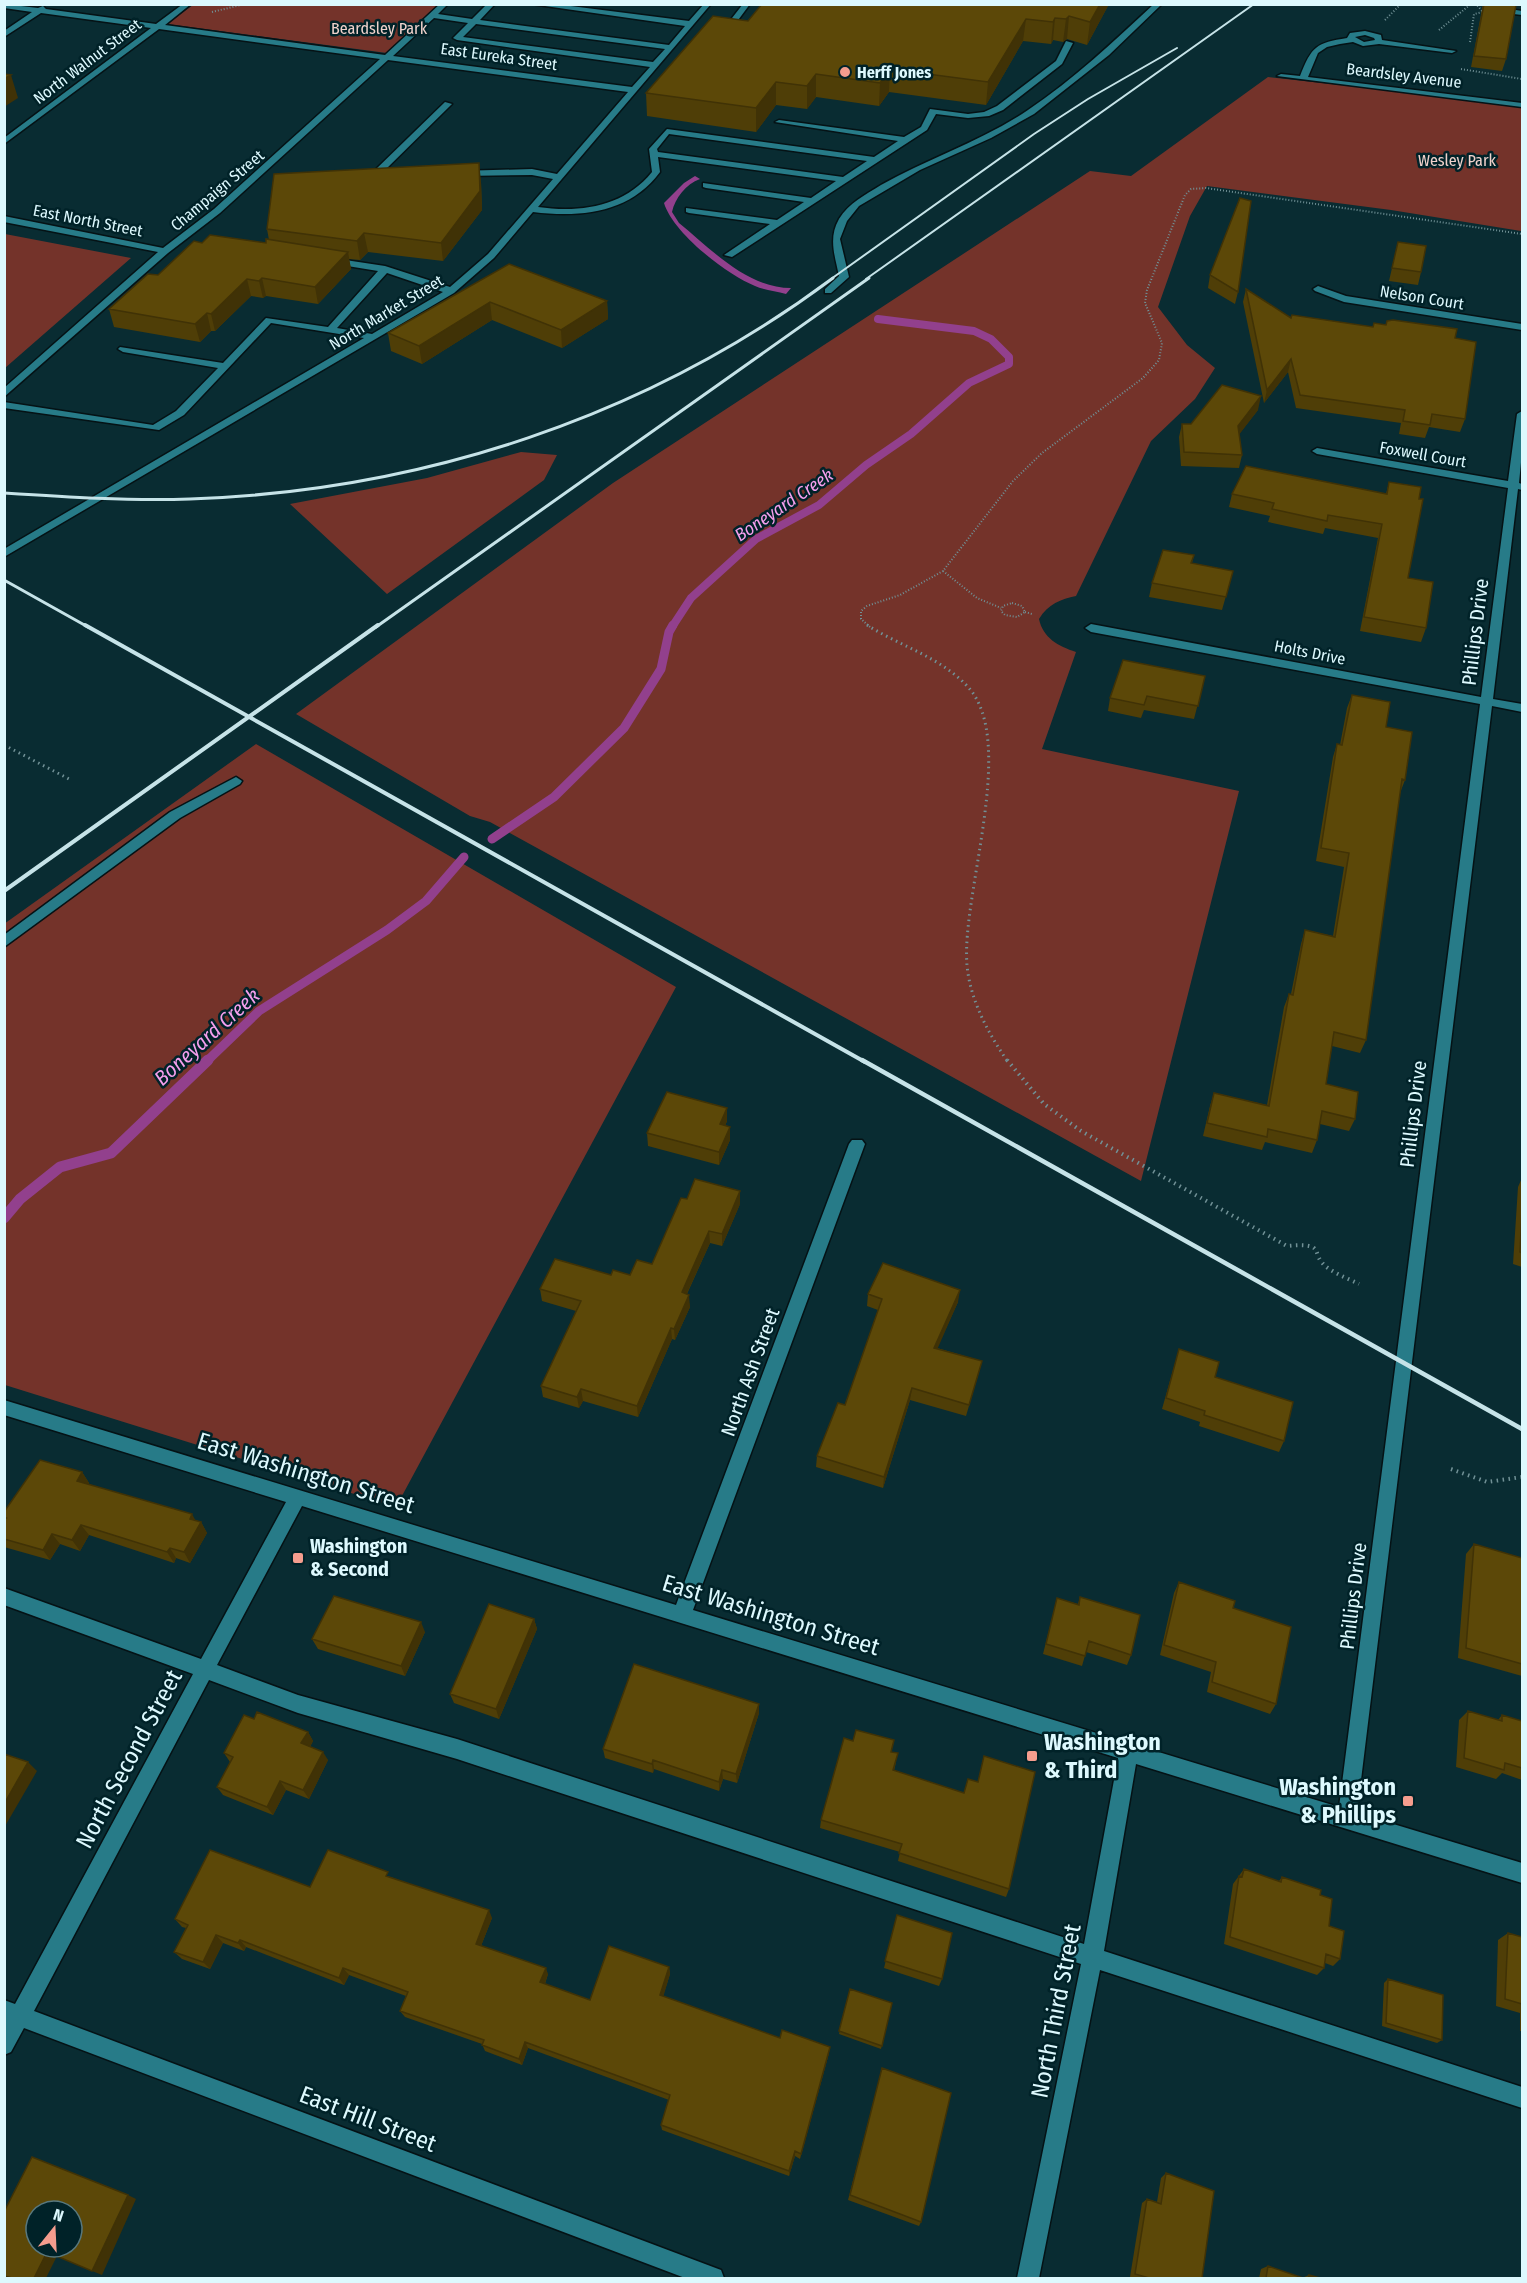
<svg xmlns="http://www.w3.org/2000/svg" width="1527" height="2283" font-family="'Fira Sans Condensed',sans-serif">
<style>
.green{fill:#74332a}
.water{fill:#92408d}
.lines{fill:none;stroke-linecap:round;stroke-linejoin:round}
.stream-far2{stroke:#92408d;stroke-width:8}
.stream-far1{stroke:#92408d;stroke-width:9}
.stream{stroke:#92408d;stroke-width:11}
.minor-casing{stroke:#051215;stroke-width:3}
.path-far2{stroke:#719196;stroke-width:2;stroke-dasharray:1 2;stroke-linecap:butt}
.path-far1{stroke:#719196;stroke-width:3;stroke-dasharray:1.5 4;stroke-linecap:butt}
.path{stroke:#719196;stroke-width:4;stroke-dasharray:1.5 4.5;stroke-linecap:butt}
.minor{fill:#277b88;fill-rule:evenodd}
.rail-far3{stroke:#c6e3e8;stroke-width:2}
.rail-far2{stroke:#c6e3e8;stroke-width:3}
.rail-far1{stroke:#c6e3e8;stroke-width:4}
.rail{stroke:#c6e3e8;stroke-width:4.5}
.wall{fill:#4f3e07}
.shaded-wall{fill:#403206}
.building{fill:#5c4808;stroke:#403206;stroke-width:1.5;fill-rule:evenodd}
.poi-dot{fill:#f59d8e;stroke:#002228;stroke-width:2}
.labels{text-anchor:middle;stroke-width:5;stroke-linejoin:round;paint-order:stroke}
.far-park-label{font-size:16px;fill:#f0d2cc;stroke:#002228}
.far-street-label{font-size:16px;fill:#ddf9fe;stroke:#002228}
.far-poi-label{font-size:16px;font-weight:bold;fill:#ddf9fe;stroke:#002228;text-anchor:start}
.far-water-label{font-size:18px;font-style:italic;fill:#f49fed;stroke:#002228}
.street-label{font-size:20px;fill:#ddf9fe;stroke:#002228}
.poi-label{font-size:20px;font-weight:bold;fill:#ddf9fe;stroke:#002228;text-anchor:start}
.water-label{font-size:21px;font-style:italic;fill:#f49fed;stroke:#002228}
.near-street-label{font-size:24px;fill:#ddf9fe;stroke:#002228}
.near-poi-label{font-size:24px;font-weight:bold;fill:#ddf9fe;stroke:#002228;text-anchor:start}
</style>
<rect width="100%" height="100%" fill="#092c32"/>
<!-- green -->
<path class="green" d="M193,5H442L387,53L167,24Z
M1268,77L1522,105V224L1521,231L1391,210L1207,186L1190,216L1158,307L1187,345L1215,368L1195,399L1151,441L1076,596C1061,599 1048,604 1039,619C1043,638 1058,646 1076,652L1042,749L1239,791L1141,1181L490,822L470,816L296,714L613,483L1090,171L1131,176Z
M5,234L131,258L5,368L4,234Z
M521,452L557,455L544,480L387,594L290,504L427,478Z
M256,744L676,987L396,1507L5,1385L4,924Z"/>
<!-- water -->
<path class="water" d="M695,176L700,179C686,184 675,198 672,212L679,223C711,249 747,288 791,288L786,294C776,291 764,290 755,286C726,274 673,233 664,203L684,183Z"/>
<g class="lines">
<!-- stream-far2 -->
<path class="stream-far2" d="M672,627L691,598L756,539L819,505L866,465L911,434L969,383L1009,364V357L991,339L974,331L878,319"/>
<!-- stream-far1 -->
<path class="stream-far1" d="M492,839L554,797L624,728L661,669L669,632L673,625
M206,1062L259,1011L387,930L426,901L464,857"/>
<!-- stream -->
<path class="stream" d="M4,1218L20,1199L60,1167L111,1153L208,1060"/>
<!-- minor casing -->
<g class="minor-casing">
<path id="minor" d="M4,4L38,8L43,6L46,9L156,24L183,4H191L165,25L385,55L440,4H448L438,14L472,19L487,4H495L480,20L669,45L685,26L531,4H555L689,21L704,4H711L538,207C580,213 624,207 652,172L649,149L667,129L874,157L898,141L775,122L779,120L904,137L921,127L930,109L968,114L984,112L997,106L1056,61L1066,41L1073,43L1062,64L1003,110L989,116L968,118L936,114L927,130L732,257L724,255L770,224L689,213L686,212V208L777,220L804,202L706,188L703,187V183L811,198L836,181L658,157L660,172C630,213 581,218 533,212L494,258L454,293L4,557V549L364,338L271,323L184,415L159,430L4,408V402L153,425L176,411L218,368L123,352L118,349L120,347L223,363L266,318L328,327L378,271L329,263V259L332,258L385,266L450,287L488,254L553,179L532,175L462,176L459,175V171L532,169L557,174L628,92L388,60L220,213L168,253L4,397V388L158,252L4,222V216L163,248L214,209L380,59L159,29L4,144V138L151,28L41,13L4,37V31L32,12L4,8ZM434,18L468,23L453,38L457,40L650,67L632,87L393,56ZM476,24L665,49L653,62L463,37ZM669,134L867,161L843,177L658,152L657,149ZM387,273L443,292L372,334L337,328Z
M743,4H750L730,31L718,32V28L725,27Z
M1154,4H1162L1109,55L1034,114L991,138L920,170L859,206L847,221L840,239L849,277L831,293H825V289L839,276C835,256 828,238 839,219C849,203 865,195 881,185C929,158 982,141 1028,110C1073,80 1114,41 1154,4Z
M1497,4H1505L1510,9L1522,11V15L1505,13Z
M1365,31L1381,35L1382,40L1456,51L1452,53L1379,44L1363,46L1353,42L1340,44L1327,47L1318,53L1308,77L1522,103V107L1277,76L1281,74L1300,76C1312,46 1316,43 1347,38L1350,33ZM1365,35L1374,38L1375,40L1364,42L1355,37Z
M445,102L452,104L384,171L390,172V176H373V172Z
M1318,286L1346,296L1522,324V330L1344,302L1315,291L1313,289Z
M1522,411V452L1519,483L1522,484V490L1518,489L1493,699L1522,704V712L1492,706L1357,1813L1522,1863V1883L1136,1764L1104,1951L1522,2087V2108L1100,1970L1039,2278H1017L1081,1964L457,1759L298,1713L209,1680L34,2011L713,2267L721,2270L724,2278H685L24,2028L11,2052L4,2055V2000L15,2004L193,1674L4,1605V1588L201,1659L286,1502L4,1415V1400L676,1605L849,1144L852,1140H862L865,1144L693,1610L1339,1807L1480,704L1091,632L1085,628L1091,624L1481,697L1508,488L1317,454L1312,451L1317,448L1508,481L1517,414ZM302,1506L1118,1758L1084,1944L457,1739L298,1695L217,1665Z
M236,777L242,781L240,784L180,818L4,947V935L170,812Z"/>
</g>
<!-- path-far2 -->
<path class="path-far2" d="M212,12L245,4
M1385,20L1401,4
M1439,30L1471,4
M1470,42L1474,14L1483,12L1476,4
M1461,69L1522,79
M943,571L977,598L1001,608
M1012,603L1022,606L1025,612L1017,617L1005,615L1001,611L1003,606Z
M1025,612L1032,614
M870,627L861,619V611L867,606L900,595L943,571L1013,481L1042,453L1143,378L1159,360L1162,343L1145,303L1147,290L1185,195L1191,189L1206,188L1522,234"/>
<!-- path-far1 -->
<path class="path-far1" d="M867,625C900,646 942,658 968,687C1018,741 961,895 967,965C970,1000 988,1033 1008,1062
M4,745L71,780"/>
<!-- path -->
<path class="path" d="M1007,1060L1044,1104L1081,1131L1287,1246C1329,1242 1308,1254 1328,1268C1338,1275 1349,1279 1359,1284
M1451,1469L1487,1482L1522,1477"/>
<!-- minor -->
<use href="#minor" class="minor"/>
<!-- rail-far3 -->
<path class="rail-far3" d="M831,279L1034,134L1088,99L1177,48
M866,279L1254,4"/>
<!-- rail-far2 -->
<path class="rail-far2" d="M4,493C66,497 128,501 190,499C422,491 647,417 833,278
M4,580L88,627
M376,627L869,278"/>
<!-- rail-far1 -->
<path class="rail-far1" d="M85,625L865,1062
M4,891L378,625"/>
<!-- rail -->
<path class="rail" d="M862,1060L1522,1429"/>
</g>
<!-- wall -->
<path class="wall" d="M762,4H1109L1087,45L1067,39L1063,42L1053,40L1051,44L1023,41L986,105L889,92L879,106L816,97L807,109L776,105L756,132L647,116L646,93L748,21Z
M1483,4L1516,5L1506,59L1502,71L1471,67Z
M481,182L482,210L443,261L368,252L360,260L349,259L351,269L318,304L266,296L263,298L251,296L215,331H211L200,342L114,327L109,309L158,275L202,243H266L269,240L267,229Z
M1398,242L1421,272L1418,285L1389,281Z
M509,264L607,301L608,319L562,348L492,320L422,364L391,351L388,333Z
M1210,275L1238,292L1235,304L1208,288Z
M1246,289L1291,318L1373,327L1455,338L1465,419L1460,432L1429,427L1425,438L1399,434L1401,423L1296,408L1288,372L1264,403L1243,302Z
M1258,410L1239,434L1242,455L1239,468L1181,466L1179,437L1182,424H1191Z
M1389,482L1408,578L1426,628L1421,642L1360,631L1378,538L1325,528L1323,534L1268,522L1270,516L1229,507L1232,494H1386Z
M1194,555L1192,563L1233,571L1222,610L1149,597L1152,583Z
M1205,676L1194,719L1144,710L1141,718L1108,711L1110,698Z
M1352,695L1386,727L1405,780L1400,793L1366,1040L1360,1053L1332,1046L1326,1084L1355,1119L1349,1131L1320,1124L1317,1140L1312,1153L1265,1142L1262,1150L1203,1136L1210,1106L1214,1093L1267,1105L1284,1007L1289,994H1291L1301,944L1305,930L1333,936L1344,867L1316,861L1333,757L1337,744L1340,745L1347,708Z
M727,1108V1121L725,1126L730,1140L719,1165L648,1146L647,1133Z
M1522,1178V1267L1513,1264L1518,1187Z
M740,1204L722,1246L710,1243L687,1294L690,1307L675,1340L672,1339L638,1417L583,1401L579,1408L543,1397L541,1386L576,1311L542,1301L540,1289L611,1275H630L652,1264Z
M868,1294L958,1302L937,1348L982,1361L979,1372L966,1416L910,1400L883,1488L816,1467L817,1456L845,1405L878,1310L867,1306Z
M1179,1349L1215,1377L1284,1441L1279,1452L1199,1426L1200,1422L1162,1409Z
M82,1472L89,1483V1484L201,1522L207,1533L190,1563L176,1558L174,1563L89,1535L80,1551L60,1544L50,1560L4,1547V1512Z
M1474,1544L1522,1558V1676L1458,1658L1466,1554Z
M1179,1582L1233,1608L1276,1704L1270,1714L1207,1692L1211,1672L1160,1655L1174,1593Z
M1080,1597L1131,1655L1127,1665L1086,1652L1082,1666L1043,1654L1057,1598L1078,1604Z
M534,1619L537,1629L499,1719L454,1703L450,1694Z
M425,1632L405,1676L318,1649L312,1639Z
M1468,1711L1498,1720L1502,1715L1522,1721V1780L1502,1773L1496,1779L1456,1767L1459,1720Z
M759,1713L737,1783L723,1779L719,1791L654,1769L653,1773L605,1758L603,1749Z
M254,1719L308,1732L313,1741L310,1747L328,1760L309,1799L286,1790L273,1815L223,1795L217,1787L230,1762L224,1753Z
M892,1752L896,1762L894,1771L1009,1889L1006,1897L898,1861L900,1852L820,1828L821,1820Z
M1244,1869L1279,1881L1282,1877L1320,1895L1329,1926L1340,1959L1333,1966L1325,1963L1324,1968L1317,1975L1224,1944L1233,1884Z
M391,1877L492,1918L481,1946L548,1974L545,1984L590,2000L669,1967L670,1974L663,1996L780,2038L829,2053L800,2159L795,2156L789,2176L662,2130L661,2125L669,2100L528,2048L522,2065L485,2051L482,2044L405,2017L400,2011L406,1996L349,1975L344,1985L246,1947L244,1951L223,1943L210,1969L182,1959L174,1952L186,1928L182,1927L175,1919L310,1887Z
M897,1915L942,1979L939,1986L884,1968Z
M1508,1933L1522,1937V2031H1520V2013L1496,2006L1498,1940Z
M1388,1979L1442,2040L1437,2043L1382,2026L1384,1983Z
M850,1989L892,2003L881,2049L839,2034Z
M882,2068L921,2222L919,2226L848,2200Z
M1166,2173L1202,2278H1134L1130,2277L1142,2203L1147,2199L1157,2202L1161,2178Z
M1268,2266L1302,2278L1309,2275L1320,2278H1259L1261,2269Z"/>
<!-- shaded-wall -->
<path class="shaded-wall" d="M1100,4H1109L1087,45L1090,22Z
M1069,16L1067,39L1063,42L1066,19Z
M1055,18L1053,40L1051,44L1053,22Z
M1026,19L1023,41L986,105L988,82Z
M890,69L889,92L879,106L880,83Z
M816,74V97L807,109V86Z
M11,75L18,98L4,107V79Z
M776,82V105L756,132V108Z
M479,163L481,182L482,210L443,261L441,243Z
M364,233L368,252L360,260L357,241Z
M348,252L351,269L318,304L315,287Z
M262,278L266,296L263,298L259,281Z
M247,279L251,296L215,331L211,314Z
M607,301L608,319L562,348L561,330Z
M490,302L492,320L422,364L419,346Z
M207,313L211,331L200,342L195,324Z
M1291,359L1288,372L1264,403L1267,390Z
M1261,396L1258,410L1235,440L1238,426Z
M727,1108V1121L720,1137V1124Z
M730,1127V1140L719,1165V1152Z
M740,1191V1204L722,1246V1234Z
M709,1231L710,1243L682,1304V1292Z
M960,1290L958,1302L933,1359L934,1348Z
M689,1295L690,1307L675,1340L674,1329Z
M671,1328L672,1339L638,1417L637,1406Z
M912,1388L910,1400L883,1488L884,1477Z
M581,1389L583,1401L579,1408L577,1397Z
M82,1472L89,1483L85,1492L77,1481Z
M192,1514L198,1525L190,1519Z
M201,1522L207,1533L190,1563L184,1552Z
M81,1525L89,1535L80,1551L72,1540Z
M52,1534L60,1544L50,1560L43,1550Z
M170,1548L176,1558L174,1563L167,1552Z
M534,1619L537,1629L499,1719L496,1709Z
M421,1622L425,1632L405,1676L401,1666Z
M759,1704V1713L737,1783L736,1774Z
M308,1732L313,1741L307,1752L301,1743Z
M323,1752L328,1760L309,1799L303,1790Z
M653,1760L654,1769L653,1773L652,1764Z
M28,1762L37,1771L4,1828V1804Z
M722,1770L723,1779L719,1791V1782Z
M280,1781L286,1790L273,1815L267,1807Z
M489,1910L492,1918L479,1951L476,1944Z
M216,1935L223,1943L210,1969L203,1962Z
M240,1940L246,1947L244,1951L238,1943Z
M669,1967L670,1974L662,2001L660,1995Z
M343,1968L349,1975L344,1985L339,1978Z
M546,1968L548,1974L543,1989L540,1982Z
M525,2042L528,2048L522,2065L519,2059Z
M830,2047L829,2053L800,2159L801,2154Z
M795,2151V2156L789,2176V2171Z
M128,2195L136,2199L102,2275L92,2271Z
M47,2252L57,2256L46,2278H34Z"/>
<!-- building -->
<path class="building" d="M762,4H1100L1090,22L1069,16L1066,19L1055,18L1053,22L1026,19L988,82L890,69L880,83L816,74L807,86L776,82L756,108L646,93L713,16L748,21Z
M1484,4L1516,5L1506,59L1474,56Z
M4,74L11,75L4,79Z
M479,163L480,191L441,243L364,233L357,241L267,229L274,174Z
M1240,198L1251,201L1238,292L1210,275Z
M210,235L266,243V239L348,252L315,287L262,278L259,281L247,279L211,314L207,313L195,324L109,309L148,274L158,275L194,241L202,243Z
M1398,242L1426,246L1421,272L1392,268Z
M509,264L607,301L561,330L490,302L419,346L388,333Z
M1246,289L1291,318L1292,315L1373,327L1374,323L1386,325L1387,321L1393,320L1457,329L1455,338L1476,342L1465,419L1432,414L1430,425L1403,421L1405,410L1300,395L1291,359L1267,390Z
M1222,385L1261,396L1238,426L1242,455L1184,452L1182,424H1191Z
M1246,466L1387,494L1389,482L1421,487L1419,499H1423L1408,578L1433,582L1426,628L1364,617L1382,524L1328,515L1327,521L1272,509L1274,503L1232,494Z
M1163,550L1194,555L1191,563L1233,571L1226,597L1152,583Z
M1123,660L1205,676L1198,706L1147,696L1144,705L1110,698Z
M1352,695L1390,702L1386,727L1412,732L1405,780L1402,779L1366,1040L1334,1032L1326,1084L1358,1092L1355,1119L1322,1111L1317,1140L1268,1129L1267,1137L1207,1123L1214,1093L1269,1106L1289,994L1293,995L1305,930L1335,937L1349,853L1321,848L1337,744L1342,745Z
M667,1092L727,1108L720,1124L730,1127L719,1152L647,1133Z
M695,1179L740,1191L722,1234L709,1231L682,1292L689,1295L674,1329L671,1328L637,1406L581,1389L577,1397L541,1386L581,1301L540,1289L555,1259L611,1275L613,1270L630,1275L637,1260L652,1264L681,1198L687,1199Z
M1522,1209V1253L1520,1252Z
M883,1263L960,1290L934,1348L982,1361L969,1405L912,1388L884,1477L817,1456L838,1403L845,1405L882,1299L868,1294Z
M1179,1349L1219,1362L1215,1377L1293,1402L1284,1441L1204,1415L1205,1411L1166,1398Z
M40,1460L82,1472L77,1481L192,1514L190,1519L201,1522L184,1552L170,1548L167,1552L81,1525L72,1540L52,1534L43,1550L4,1539V1519L6,1518L4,1517V1512Z
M1474,1544L1522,1558V1664L1466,1648Z
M1179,1582L1235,1601L1233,1608L1291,1627L1276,1704L1212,1682L1216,1662L1164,1645Z
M334,1596L421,1622L401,1666L312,1639Z
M1080,1597L1140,1615L1131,1655L1089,1641L1085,1656L1046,1644L1057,1598L1079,1605Z
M489,1604L534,1619L496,1709L450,1694Z
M634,1664L759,1704L736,1774L722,1770L719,1782L653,1760L652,1764L603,1749Z
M1468,1711L1502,1721V1715L1522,1721V1768L1505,1763L1504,1770L1464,1758Z
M257,1712L308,1732L301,1743L323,1752L303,1790L280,1781L267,1807L217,1787L233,1757L224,1753L244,1715L254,1719Z
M856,1730L894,1740L891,1752L898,1753L893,1770L964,1793L968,1779L978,1782L984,1756L1035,1772L1009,1889L899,1853L902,1844L821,1820L844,1738L853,1741Z
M4,1754L28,1762L4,1804Z
M210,1850L310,1887L328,1850L388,1872L386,1876L489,1910L476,1944L546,1968L540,1982L590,2000L609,1946L669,1967L660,1995L780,2038L782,2030L830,2047L801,2154L795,2151L789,2171L661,2125L670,2095L525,2042L519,2059L482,2045L484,2040L400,2011L408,1992L343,1968L339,1978L240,1940L238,1943L216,1935L203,1962L174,1952L188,1925L175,1919Z
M1244,1869L1281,1882L1282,1877L1321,1890L1320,1895L1332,1899L1329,1926L1344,1931L1340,1959L1326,1954L1324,1968L1230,1937L1239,1876L1242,1877Z
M897,1915L952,1933L942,1979L885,1961Z
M1508,1933L1522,1937V2004L1505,1999Z
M1388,1979L1443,1995L1442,2040L1386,2023Z
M850,1989L892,2003L882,2046L839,2031Z
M882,2068L951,2093L921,2222L850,2195Z
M32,2157L128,2195L92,2271L47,2252L34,2278H12L4,2276V2212ZM36,2211H72V2247H36Z
M1166,2173L1214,2191L1202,2278H1149L1135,2274L1147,2199L1161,2204Z
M1268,2266L1303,2278H1266Z
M1309,2275L1320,2278H1309Z"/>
<!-- markers -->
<g class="poi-dot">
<circle cx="845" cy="72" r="6"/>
<rect x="292" y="1552" width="12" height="12" rx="3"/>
<rect x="1026" y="1750" width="12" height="12" rx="3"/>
<rect x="1402" y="1795" width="12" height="12" rx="3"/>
</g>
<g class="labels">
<!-- far-park labels -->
<g class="far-park-label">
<text x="379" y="34">Beardsley Park</text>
<text x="1457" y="166">Wesley Park</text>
</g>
<!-- far-street labels -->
<g class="far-street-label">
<text transform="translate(499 56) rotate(8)" y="6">East Eureka Street</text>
<text transform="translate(87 61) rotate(-37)" y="6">North Walnut Street</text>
<text transform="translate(1404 75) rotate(7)" y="6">Beardsley Avenue</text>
<text transform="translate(217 190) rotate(-40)" y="6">Champaign Street</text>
<text transform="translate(88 220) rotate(11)" y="6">East North Street</text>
<text transform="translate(1422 297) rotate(9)" y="6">Nelson Court</text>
<text transform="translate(386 312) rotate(-31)" y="6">North Market Street</text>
<text transform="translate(1423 454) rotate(10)" y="6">Foxwell Court</text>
<text transform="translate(1310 652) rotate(11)" y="6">Holts Drive</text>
</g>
<!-- far-poi labels -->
<g class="far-poi-label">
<text x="857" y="78">Herff Jones</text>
</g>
<!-- far-water labels -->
<g class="far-water-label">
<text transform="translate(784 505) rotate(-34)" y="6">Boneyard Creek</text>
</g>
<!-- street labels -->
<g class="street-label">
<text transform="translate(1475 632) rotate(-83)" y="7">Phillips Drive</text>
<text transform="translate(1413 1114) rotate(-83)" y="7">Phillips Drive</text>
<text transform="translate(750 1372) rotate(-70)" y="7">North Ash Street</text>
<text transform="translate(1353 1596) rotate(-83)" y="7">Phillips Drive</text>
</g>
<!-- poi labels -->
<g class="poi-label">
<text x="310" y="1553">Washington<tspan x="310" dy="23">&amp; Second</tspan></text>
</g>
<!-- water labels -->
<g class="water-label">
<text transform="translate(207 1037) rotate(-42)" y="7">Boneyard Creek</text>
</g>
<!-- near-street labels -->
<g class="near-street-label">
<text transform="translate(306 1473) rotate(17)" y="8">East Washington Street</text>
<text transform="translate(771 1615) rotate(17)" y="8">East Washington Street</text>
<text transform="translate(129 1759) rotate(-62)" y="8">North Second Street</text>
<text transform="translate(1056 2011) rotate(-79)" y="8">North Third Street</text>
<text transform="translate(368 2119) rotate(21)" y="8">East Hill Street</text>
</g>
<!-- near-poi labels -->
<g class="near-poi-label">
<text x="1044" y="1750">Washington<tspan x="1044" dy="28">&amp; Third</tspan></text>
<text x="1396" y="1795" text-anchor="end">Washington<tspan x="1396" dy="28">&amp; Phillips</tspan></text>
</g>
</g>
<!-- border -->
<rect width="1527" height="2283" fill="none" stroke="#ddf9fe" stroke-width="12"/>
<!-- north arrow -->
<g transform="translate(54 2229) rotate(18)"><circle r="28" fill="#002228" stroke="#58787e" stroke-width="1.5"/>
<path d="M0-4.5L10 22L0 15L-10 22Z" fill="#f59d8e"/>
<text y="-9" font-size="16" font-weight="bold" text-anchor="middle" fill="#ddf9fe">N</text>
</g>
</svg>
